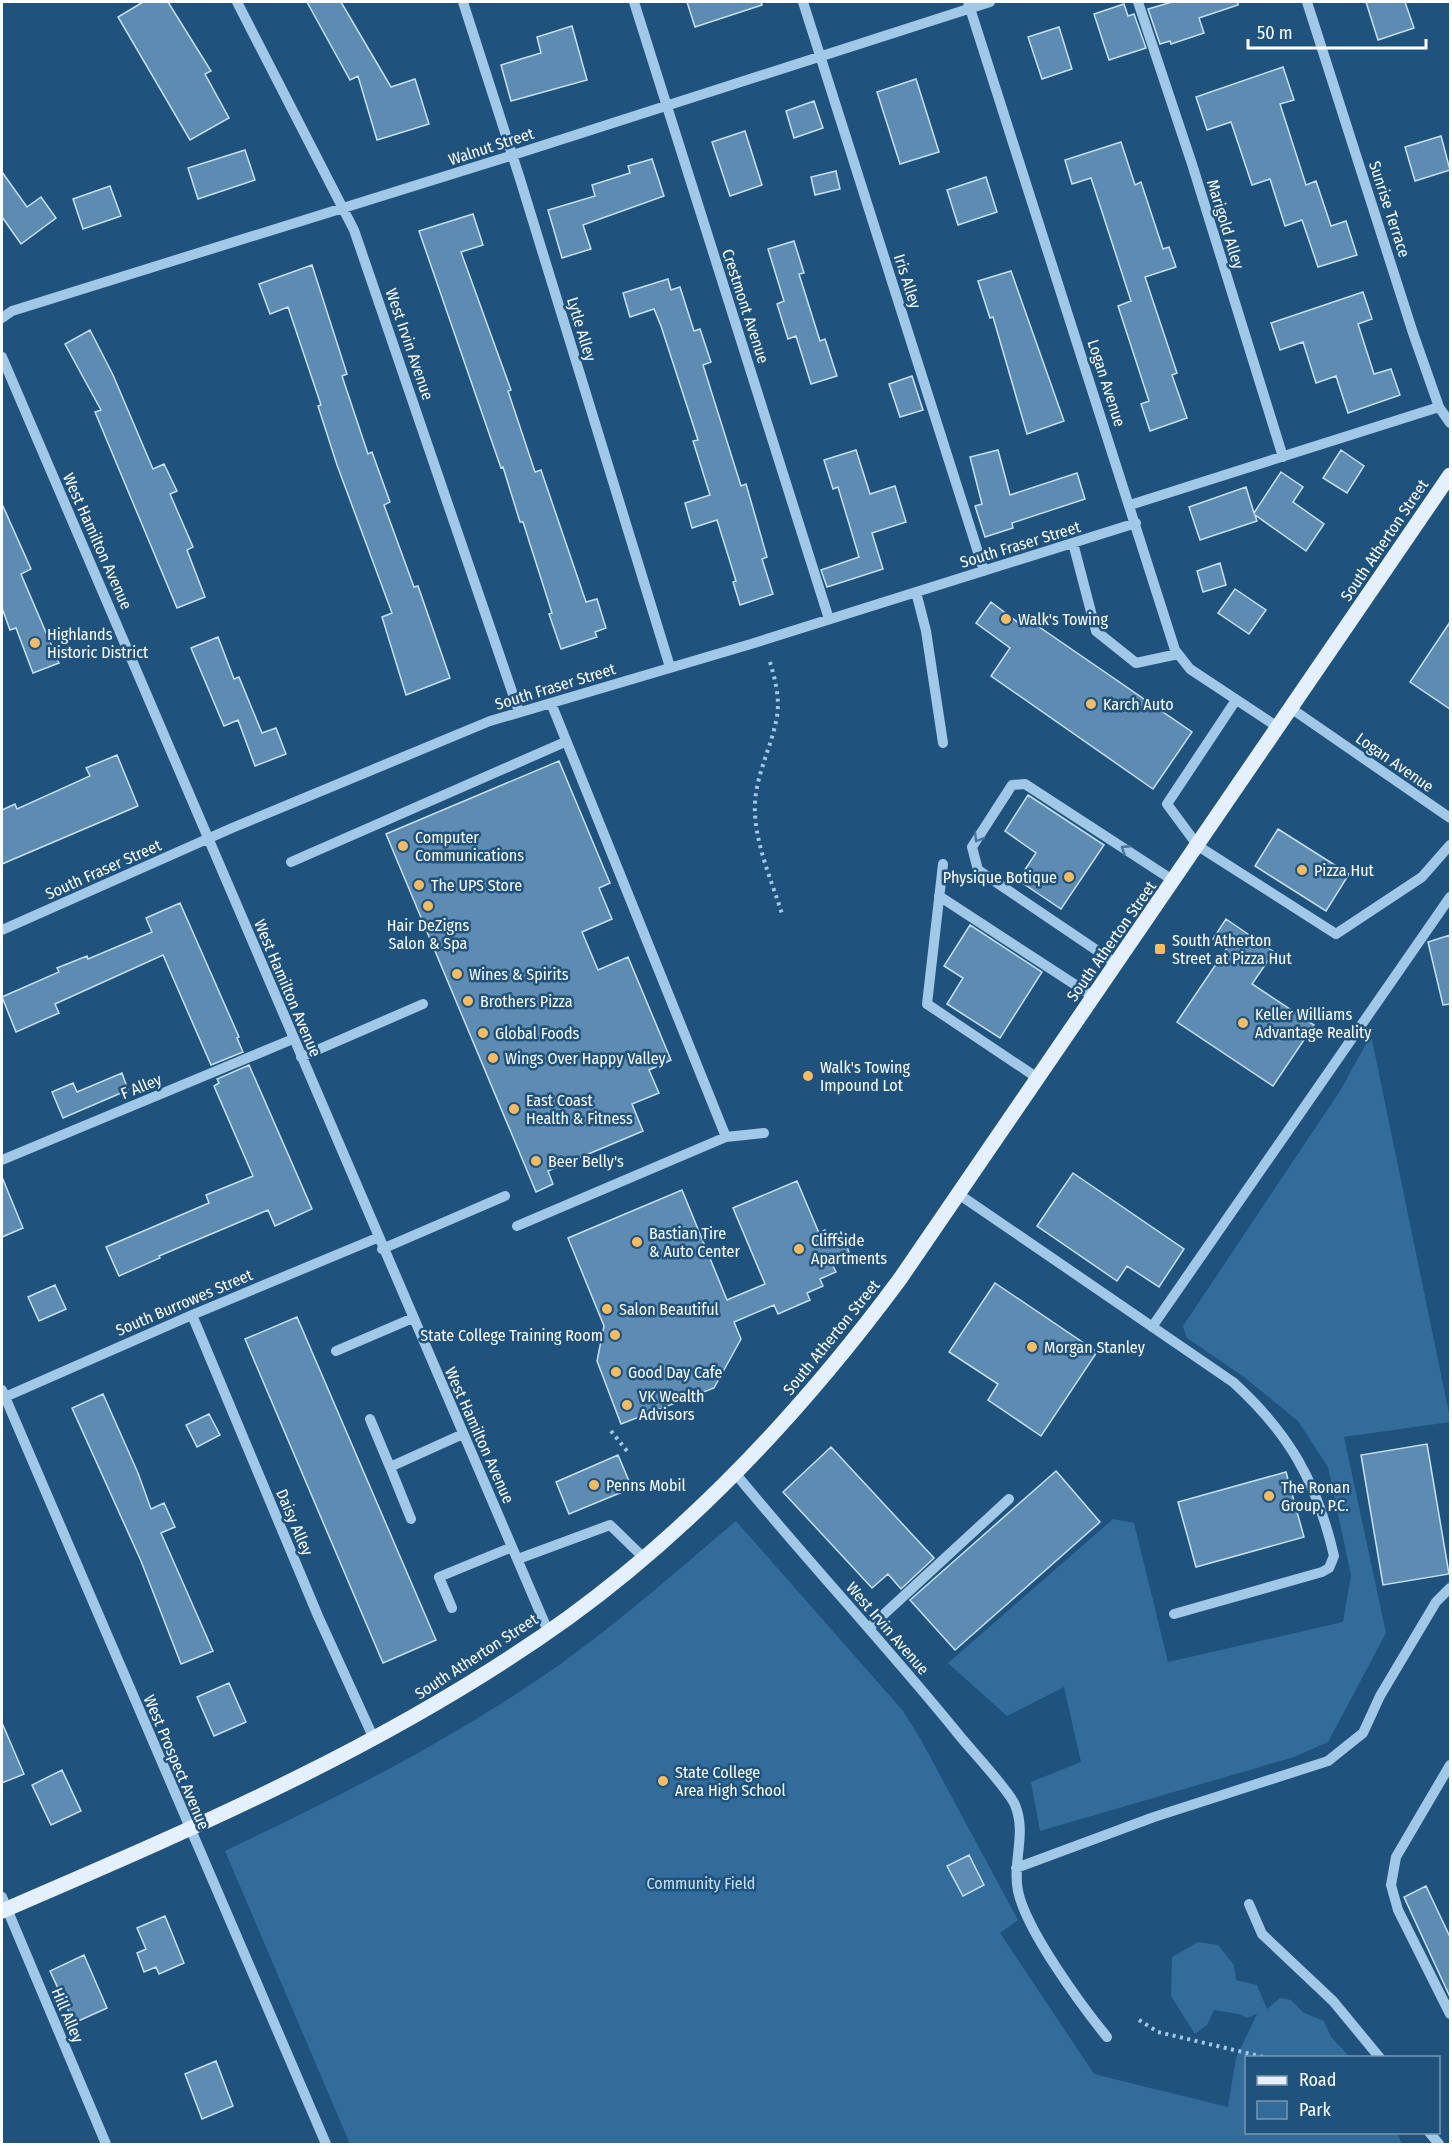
<svg xmlns="http://www.w3.org/2000/svg" width="1452" height="2146" font-family="'Fira Sans Condensed',sans-serif">
<style>
.green{fill:#326c9b}
.building{fill:#5d8bb1;stroke:#c6e0f5;stroke-width:1.5}
.lines{fill:none;stroke-linecap:round;stroke-linejoin:round}
.path{stroke:#a2c8e7;stroke-width:4;stroke-dasharray:3 4.5;stroke-linecap:butt}
.minor{stroke:#a2c8e7;stroke-width:10}
.major{stroke:#e4f0fd;stroke-width:15}
.oneway{stroke:#46759d}
.poi-dot{fill:#f5bc63;stroke:#1f527d;stroke-width:2}
.labels{text-anchor:middle;stroke-width:5;stroke-linejoin:round;paint-order:stroke}
.street-label{font-size:16px;fill:#fff;stroke:#1f527d}
.poi-label{font-size:16px;fill:#fff;stroke:#1f527d;text-anchor:start}
.park-label{font-size:16px;fill:#c6e0f5;stroke:#1f527d}
</style>
<rect width="100%" height="100%" fill="#1f527d"/>
<!-- green -->
<path class="green" d="M1371,1035L1450,1418V1422L1344,1437L1386,1633L1328,1742L1294,1757L1040,1831L1031,1782L1081,1762L1064,1687L1007,1716L948,1663L1113,1519L1134,1523L1168,1662L1343,1622L1351,1575L1328,1467L1298,1421L1244,1377L1187,1338L1183,1326L1340,1091Z
M736,1521L903,1711L920,1738L1018,1920L1000,1933L1094,2074L1228,2107L1236,2058L1257,2014L1247,2018L1239,2014L1214,2010L1207,2025L1195,2034L1171,1996L1172,1957L1198,1942L1218,1945L1234,1965L1236,1980L1257,1985L1267,2009L1280,1998L1291,2000L1304,2013L1324,2021L1331,2037L1350,2057L1246,2058V2132L1397,2133L1402,2144H350L225,1851C340,1796 454,1739 559,1665C621,1621 678,1570 736,1521Z"/>
<!-- building -->
<path class="building" d="M143,2H168L211,71L205,74L229,118L190,140L118,17Z
M307,2H341L391,87L415,79L429,124L377,140L358,76L350,80Z
M687,2H761L762,5L695,27Z
M1172,2H1238V5L1199,18L1204,33L1171,44L1170,41L1160,44L1148,9Z
M1366,2H1405L1414,28L1378,40Z
M1124,4L1128,16L1134,14L1146,48L1109,60L1094,14Z
M572,26L587,80L511,101L501,65L541,53L537,37Z
M1059,27L1072,69L1042,79L1028,37Z
M1283,67L1294,100L1280,104L1306,185L1316,181L1331,226L1346,221L1357,255L1318,267L1302,220L1285,226L1270,179L1252,185L1231,122L1207,130L1196,97Z
M916,79L939,152L900,164L877,92Z
M814,101L823,128L794,138L786,111Z
M745,131L762,185L730,196L712,142Z
M1441,136L1450,170L1415,181L1405,147Z
M1121,142L1135,185L1141,182L1163,249L1169,247L1176,267L1145,277L1177,373L1172,375L1187,418L1150,431L1141,404L1149,401L1118,306L1131,301L1091,178L1072,184L1065,160Z
M245,150L255,180L198,199L188,168Z
M652,159L664,196L583,225L591,249L562,258L548,210L595,196L592,185L630,173L628,166Z
M836,171L840,189L815,195L811,177Z
M2,172L27,207L41,197L56,218L21,244L2,217Z
M986,177L997,212L958,225L947,190Z
M110,186L121,216L83,229L73,199Z
M473,214L483,245L461,252L511,390L508,391L535,472L541,470L586,602L597,599L606,628L595,632L597,637L561,649L549,614L552,613L523,522H520L503,467L501,468L419,231Z
M794,241L804,273L799,274L820,341L825,339L837,376L811,384L796,336L788,339L777,304L784,301L768,249Z
M312,265L347,374L342,376L368,454L372,452L390,502L384,505L414,587L418,586L450,678L406,695L382,617L392,613L337,465L318,406L321,405L288,307L270,314L259,284Z
M1011,271L1064,421L1027,434L993,317L990,318L978,281Z
M668,279L671,290L680,287L694,331L700,329L711,362L703,365L741,486L746,484L767,557L762,559L773,594L740,605L733,582L736,581L717,520L692,528L685,503L710,495L693,441L698,440L661,326L654,309L630,317L623,293Z
M1363,292L1372,319L1358,324L1374,374L1391,369L1400,395L1348,413L1336,376L1316,383L1303,342L1280,350L1271,323Z
M90,330L113,375L153,469L164,464L177,491L170,494L193,547L187,550L205,597L177,608L95,412L101,410L65,344Z
M912,376L923,410L900,417L889,384Z
M856,450L870,494L895,486L906,522L872,533L883,569L827,587L821,570L859,557L838,487L833,489L824,460Z
M998,450L1010,495L1077,473L1085,499L1012,523L1013,528L985,537L975,506L982,504L970,457Z
M1341,450L1364,466L1347,493L1323,478Z
M1281,472L1303,487L1293,502L1324,524L1306,551L1255,515L1257,521L1200,540L1189,507L1246,487L1254,513Z
M2,504L31,569L21,574L59,663L33,673L16,628L10,630L2,608Z
M1220,563L1226,585L1203,592L1197,571Z
M1235,589L1266,610L1249,634L1218,613Z
M991,602L1024,627L1029,620L1192,732L1153,789L991,676L1010,648L976,623Z
M1450,622V709L1410,682Z
M218,637L234,679L239,677L262,733L276,728L286,754L255,766L238,720L224,726L191,648Z
M117,755L138,806L2,864V810L15,804L17,809L90,776L86,768Z
M559,761L610,883L599,888L612,919L582,932L598,970L628,957L671,1060L649,1070L659,1093L632,1104L643,1131L548,1171L553,1184L536,1192L386,834Z
M1028,795L1104,845L1061,909L1018,880L1036,853L1005,831Z
M1278,829L1349,874L1326,911L1255,866Z
M180,903L239,1037L237,1038L243,1052L211,1065L163,955L55,1004L59,1013L16,1032L2,997L59,972L57,968L87,956L88,959L152,932L146,918Z
M1226,919L1274,952L1252,984L1314,1025L1273,1086L1177,1022L1227,948L1213,939Z
M970,925L1042,972L1000,1038L947,1004L963,978L944,966Z
M1450,935V1004L1443,1005L1428,942Z
M249,1065L312,1209L275,1226L268,1210L159,1256L160,1258L119,1276L106,1247L209,1203L206,1195L253,1176L214,1086L219,1083L217,1079Z
M122,1073L128,1090L63,1118L52,1092L73,1083L77,1092Z
M1073,1173L1184,1249L1159,1287L1127,1266L1117,1281L1037,1226Z
M2,1177L23,1228L2,1237Z
M797,1181L819,1233L825,1230L829,1238L841,1232L849,1252L837,1257L840,1263L833,1266L836,1272L820,1279L823,1286L807,1293L810,1300L778,1314L774,1305L734,1322L741,1339L714,1388L621,1424L597,1361L604,1326L568,1238L682,1190L727,1300L765,1284L733,1208Z
M995,1283L1097,1352L1041,1436L988,1400L998,1384L949,1352Z
M55,1285L66,1309L39,1321L28,1297Z
M297,1317L436,1640L383,1663L245,1339Z
M103,1394L138,1473L151,1509L164,1503L175,1527L161,1533L213,1651L181,1664L141,1561L72,1408Z
M209,1414L220,1435L197,1447L186,1425Z
M1427,1444L1449,1574L1383,1585L1361,1455Z
M831,1447L934,1558L901,1589L888,1574L872,1588L783,1492Z
M618,1455L632,1488L569,1514L556,1482Z
M1056,1471L1100,1522L955,1650L910,1600Z
M1286,1472L1304,1537L1196,1567L1178,1502Z
M229,1683L246,1722L214,1736L197,1697Z
M2,1723L24,1774L2,1783Z
M62,1770L81,1811L51,1825L32,1785Z
M969,1855L984,1885L963,1896L947,1866Z
M1426,1886L1450,1937V1997L1404,1897Z
M165,1916L184,1963L159,1974L156,1967L144,1972L137,1953L146,1949L137,1928Z
M84,1955L107,2008L74,2023L50,1971Z
M216,2061L233,2106L202,2119L185,2074Z"/>
<g class="lines">
<!-- path -->
<path class="path" d="M770,662C775,679 780,698 777,716C772,746 757,772 755,802C753,840 771,878 782,914
M611,1431L627,1451
M1139,2020L1158,2032L1268,2058"/>
<!-- minor -->
<path class="minor" d="M237,2L354,230L519,712
M463,2L520,179L670,667
M634,2L829,619
M803,2L984,571
M968,2L1175,650L1190,669L1279,728
M1138,2L1192,164L1283,457
M1307,2L1413,333L1439,407L1450,423
M2,318L12,311L513,155L990,2
M2,357L548,1631
M1130,505L1439,407
M1073,543L1096,631L1136,663L1178,654
M916,592L926,631L943,743
M1236,700L1167,804L1198,846L1336,934L1422,877L1450,845
M1292,709L1450,818
M291,862L565,742
M943,864L927,1004L1039,1079
M939,896L1094,997
M2,930L232,828L490,721L751,644L1136,523
M1117,964L978,870L972,847L1012,785L1025,784L1174,881
M301,1057L423,1004
M726,1137L764,1133
M2,1160L293,1039
M960,1195L1233,1382C1289,1433 1317,1482 1334,1556L1329,1568L1322,1572L1174,1614
M517,1226L726,1137L551,703
M382,1249L505,1196
M192,1315L318,1616L374,1739
M1152,1327L1450,897
M336,1351L413,1318
M2,1390L326,2144
M5,1397L192,1315L377,1238
M370,1419L390,1467L463,1434
M390,1467L411,1519
M735,1473C808,1562 886,1645 959,1735C971,1750 1009,1790 1015,1805C1027,1833 1012,1863 1018,1891C1026,1930 1081,2005 1107,2037
M518,1559L610,1525L644,1558
M452,1608L439,1577L512,1547
M869,1628L1009,1499
M1450,1765L1396,1857L1391,1885L1398,1910L1450,2014
M1016,1868L1154,1817L1328,1761L1363,1733L1380,1696L1436,1602L1450,1588
M2,1897L106,2144
M1249,1904L1262,1934L1333,2001L1380,2058
M1429,2132L1439,2144"/>
<!-- major -->
<path class="major" d="M2,1911C197,1827 394,1743 568,1618C696,1525 806,1406 900,1279L1450,475"/>
</g>
<!-- one-way arrows -->
<defs><path id="oneway-chevron" d="M-2-3.5L2.5 0L-2 3.5" fill="none" stroke-width="1.6" stroke-linecap="round" stroke-linejoin="round" transform="scale(1.5)"/></defs>
<g class="oneway">
<use href="#oneway-chevron" transform="translate(978 838) rotate(122)"/>
<use href="#oneway-chevron" transform="translate(1125 849) rotate(-147)"/>
</g>
<!-- markers -->
<g class="poi-dot">
<circle cx="1006" cy="619" r="6"/>
<circle cx="35" cy="643" r="6"/>
<circle cx="1091" cy="704" r="6"/>
<circle cx="403" cy="846" r="6"/>
<circle cx="1302" cy="870" r="6"/>
<circle cx="1069" cy="877" r="6"/>
<circle cx="419" cy="885" r="6"/>
<circle cx="428" cy="906" r="6"/>
<rect x="1154" y="943" width="12" height="12" rx="3"/>
<circle cx="457" cy="974" r="6"/>
<circle cx="468" cy="1001" r="6"/>
<circle cx="1243" cy="1023" r="6"/>
<circle cx="483" cy="1033" r="6"/>
<circle cx="493" cy="1058" r="6"/>
<circle cx="808" cy="1076" r="6"/>
<circle cx="514" cy="1109" r="6"/>
<circle cx="536" cy="1161" r="6"/>
<circle cx="637" cy="1242" r="6"/>
<circle cx="799" cy="1249" r="6"/>
<circle cx="607" cy="1309" r="6"/>
<circle cx="615" cy="1335" r="6"/>
<circle cx="1032" cy="1347" r="6"/>
<circle cx="616" cy="1372" r="6"/>
<circle cx="627" cy="1405" r="6"/>
<circle cx="594" cy="1485" r="6"/>
<circle cx="1269" cy="1496" r="6"/>
<circle cx="663" cy="1781" r="6"/>
</g>
<g class="labels">
<!-- street labels -->
<g class="street-label">
<text transform="translate(491 146) rotate(-18)" y="6">Walnut Street</text>
<text transform="translate(1390 209) rotate(72)" y="6">Sunrise Terrace</text>
<text transform="translate(1226 224) rotate(73)" y="6">Marigold Alley</text>
<text transform="translate(908 281) rotate(72)" y="6">Iris Alley</text>
<text transform="translate(746 306) rotate(72)" y="6">Crestmont Avenue</text>
<text transform="translate(582 329) rotate(73)" y="6">Lytle Alley</text>
<text transform="translate(410 344) rotate(71)" y="6">West Irvin Avenue</text>
<text transform="translate(1107 383) rotate(72)" y="6">Logan Avenue</text>
<text transform="translate(1384 540) rotate(-56)" y="6">South Atherton Street</text>
<text transform="translate(98 541) rotate(66)" y="6">West Hamilton Avenue</text>
<text transform="translate(1020 544) rotate(-17)" y="6">South Fraser Street</text>
<text transform="translate(555 686) rotate(-17)" y="6">South Fraser Street</text>
<text transform="translate(1395 762) rotate(35)" y="6">Logan Avenue</text>
<text transform="translate(103 869) rotate(-24)" y="6">South Fraser Street</text>
<text transform="translate(1111 941) rotate(-55)" y="6">South Atherton Street</text>
<text transform="translate(288 988) rotate(67)" y="6">West Hamilton Avenue</text>
<text transform="translate(141 1086) rotate(-22)" y="6">F Alley</text>
<text transform="translate(184 1302) rotate(-23)" y="6">South Burrowes Street</text>
<text transform="translate(831 1337) rotate(-51)" y="6">South Atherton Street</text>
<text transform="translate(480 1435) rotate(66)" y="6">West Hamilton Avenue</text>
<text transform="translate(295 1522) rotate(67)" y="6">Daisy Alley</text>
<text transform="translate(888 1628) rotate(49)" y="6">West Irvin Avenue</text>
<text transform="translate(476 1656) rotate(-33)" y="6">South Atherton Street</text>
<text transform="translate(177 1762) rotate(67)" y="6">West Prospect Avenue</text>
<text transform="translate(68 2015) rotate(67)" y="6">Hill Alley</text>
</g>
<!-- poi labels -->
<g class="poi-label">
<text x="1018" y="625">Walk's Towing</text>
<text x="47" y="640">Highlands<tspan x="47" dy="18">Historic District</tspan></text>
<text x="1103" y="710">Karch Auto</text>
<text x="415" y="843">Computer<tspan x="415" dy="18">Communications</tspan></text>
<text x="1314" y="876">Pizza Hut</text>
<text x="1057" y="883" text-anchor="end">Physique Botique</text>
<text x="431" y="891">The UPS Store</text>
<text x="428" y="931" text-anchor="middle">Hair DeZigns<tspan x="428" dy="18">Salon &amp; Spa</tspan></text>
<text x="1172" y="946">South Atherton<tspan x="1172" dy="18">Street at Pizza Hut</tspan></text>
<text x="469" y="980">Wines &amp; Spirits</text>
<text x="480" y="1007">Brothers Pizza</text>
<text x="1255" y="1020">Keller Williams<tspan x="1255" dy="18">Advantage Reality</tspan></text>
<text x="495" y="1039">Global Foods</text>
<text x="505" y="1064">Wings Over Happy Valley</text>
<text x="820" y="1073">Walk's Towing<tspan x="820" dy="18">Impound Lot</tspan></text>
<text x="526" y="1106">East Coast<tspan x="526" dy="18">Health &amp; Fitness</tspan></text>
<text x="548" y="1167">Beer Belly's</text>
<text x="649" y="1239">Bastian Tire<tspan x="649" dy="18">&amp; Auto Center</tspan></text>
<text x="811" y="1246">Cliffside<tspan x="811" dy="18">Apartments</tspan></text>
<text x="619" y="1315">Salon Beautiful</text>
<text x="603" y="1341" text-anchor="end">State College Training Room</text>
<text x="1044" y="1353">Morgan Stanley</text>
<text x="628" y="1378">Good Day Cafe</text>
<text x="639" y="1402">VK Wealth<tspan x="639" dy="18">Advisors</tspan></text>
<text x="606" y="1491">Penns Mobil</text>
<text x="1281" y="1493">The Ronan<tspan x="1281" dy="18">Group, P.C.</tspan></text>
<text x="675" y="1778">State College<tspan x="675" dy="18">Area High School</tspan></text>
</g>
<!-- park labels -->
<g class="park-label">
<text x="701" y="1889">Community Field</text>
</g>
</g>
<!-- border -->
<rect width="1452" height="2146" fill="none" stroke="#ffffff" stroke-width="6"/>
<!-- legend -->
<rect x="1245" y="2056" width="195" height="78" fill="#1f527d" stroke="#7997b1" stroke-width="1.5"/>
<rect x="1257" y="2076" width="30" height="9" fill="#e4f0fd" stroke="#7997b1" stroke-width="1.5"/>
<text x="1299" y="2086" font-size="18" fill="#ffffff">Road</text>
<rect x="1257" y="2101" width="30" height="18" fill="#326c9b" stroke="#7997b1" stroke-width="1.5"/>
<text x="1299" y="2116" font-size="18" fill="#ffffff">Park</text>
<!-- scale -->
<path d="M1248 39v9h178v-9" fill="none" stroke="#ffffff" stroke-width="3"/>
<text x="1257" y="39" font-size="18" fill="#ffffff" stroke="#1f527d" stroke-width="4.5" paint-order="stroke">50 m</text>
</svg>
